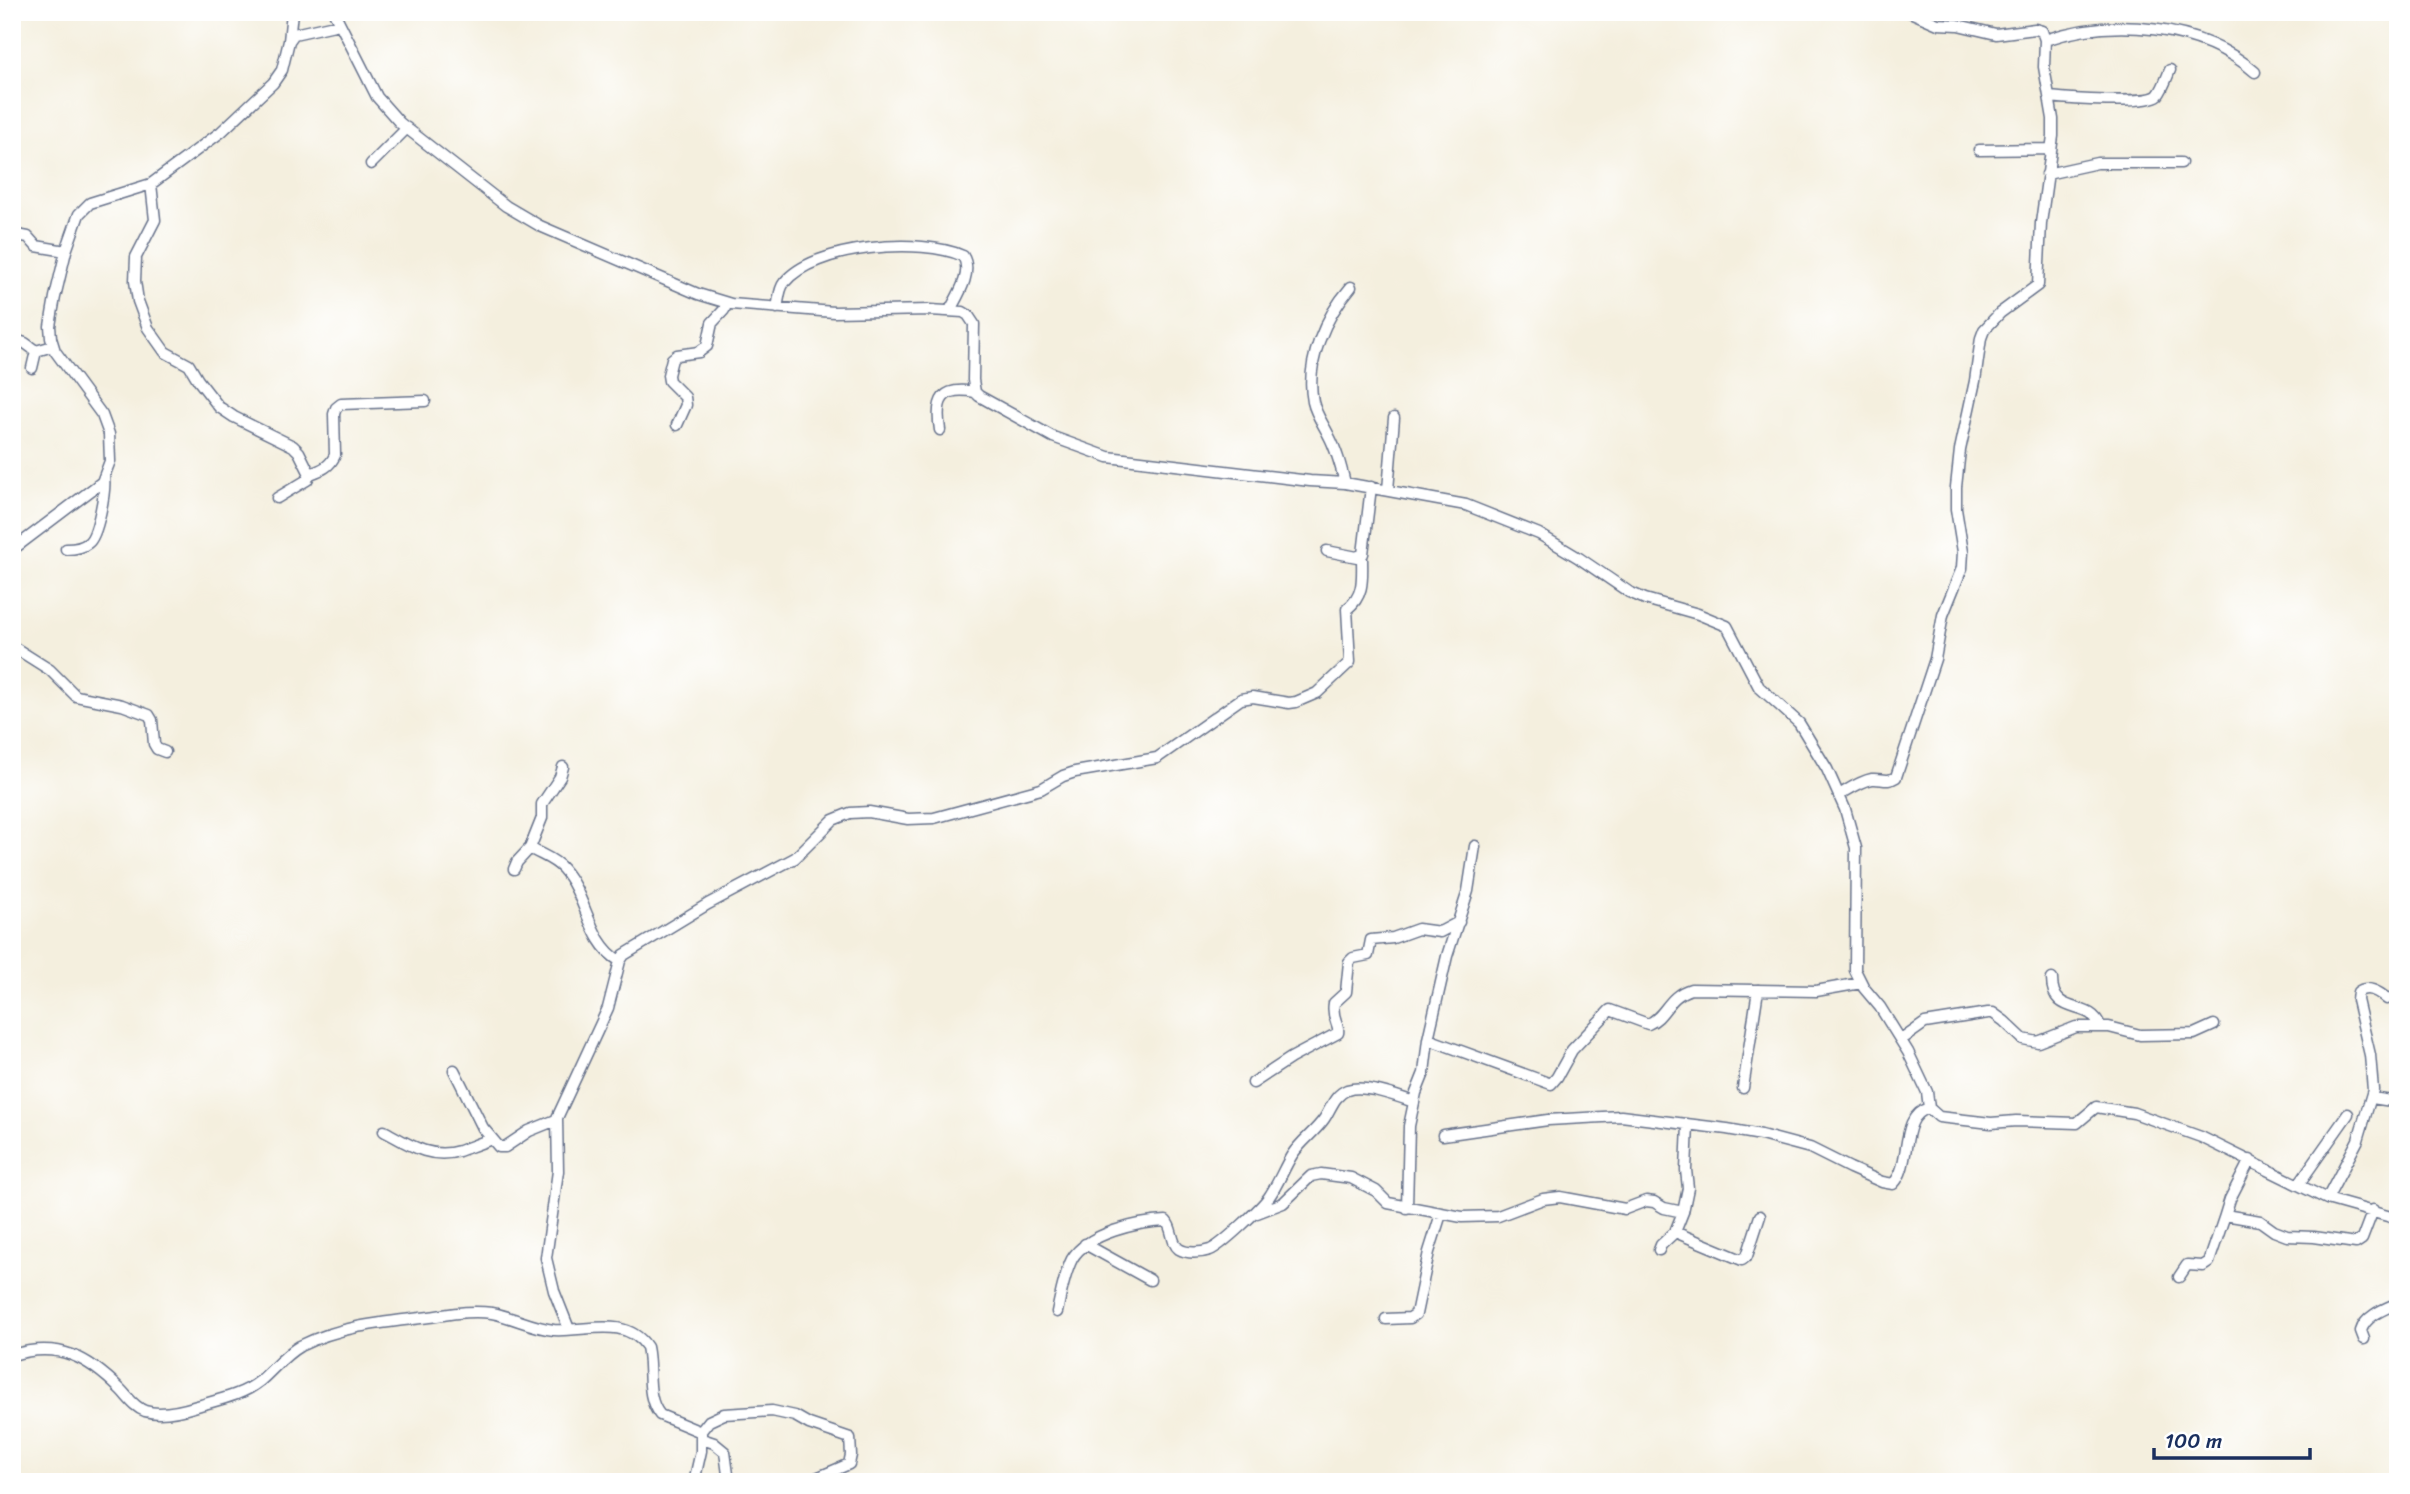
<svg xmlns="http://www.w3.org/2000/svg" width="2410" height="1494" font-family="Sriracha,sans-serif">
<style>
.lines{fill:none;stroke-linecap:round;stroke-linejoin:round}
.minor-casing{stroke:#67728b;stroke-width:13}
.minor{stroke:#fff;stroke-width:10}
</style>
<rect width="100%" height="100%" fill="#fff"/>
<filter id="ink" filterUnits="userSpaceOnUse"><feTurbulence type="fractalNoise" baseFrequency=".0143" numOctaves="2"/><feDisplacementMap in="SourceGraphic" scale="14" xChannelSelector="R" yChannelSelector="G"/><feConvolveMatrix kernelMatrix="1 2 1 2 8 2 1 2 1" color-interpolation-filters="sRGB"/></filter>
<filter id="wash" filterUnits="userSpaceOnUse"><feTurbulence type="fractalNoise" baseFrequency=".00686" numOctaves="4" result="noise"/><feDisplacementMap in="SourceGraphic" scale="28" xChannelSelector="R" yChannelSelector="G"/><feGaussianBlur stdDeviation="1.57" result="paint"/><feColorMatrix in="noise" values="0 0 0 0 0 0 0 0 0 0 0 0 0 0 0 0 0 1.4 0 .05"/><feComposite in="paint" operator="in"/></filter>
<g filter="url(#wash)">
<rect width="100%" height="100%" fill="#f4efde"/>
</g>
<g filter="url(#ink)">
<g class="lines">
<!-- minor casing -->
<g class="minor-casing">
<path id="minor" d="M334,12L377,97L400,123L506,206L540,226L698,294L731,304L834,312L930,310L963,312L968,315L974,324L973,380L975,392L979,396L1053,437L1108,457L1310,481L1345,483L1466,505L1539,534L1579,558L1629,592L1645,599L1698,614L1727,626L1759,687L1799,723L1827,769L1845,809L1856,848L1855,970L1864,988L1880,1007L1908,1052L1927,1092L1929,1108L1939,1117L1991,1123L2016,1121L2077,1123L2096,1107L2134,1113L2201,1137L2327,1199L2398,1219
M2045,40C2111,17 2201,24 2255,72
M289,41L292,12
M2050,97C2067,99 2148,105 2158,95C2163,89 2167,77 2170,70
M12,118L16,133L12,142
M1979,150L2051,149
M371,164L407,128
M2047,174L2097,163H2181
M151,184L155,220L136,257L135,281L138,301L148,328L165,352L189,365L198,380L219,407L234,417L293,446L299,452L310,474C321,470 330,467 335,455L334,414L336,408L341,404L425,401
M12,234L28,237L36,246L66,251
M777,308C779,300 779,289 784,283C813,245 923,237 963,256C973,273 958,295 950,310
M12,339L25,343L36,351
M32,368L36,351L53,346
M677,425L686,405L685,397L669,381L668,375L672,359L677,355L699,352L707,346L712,323L724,310L727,303
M940,430C935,399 942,386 975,392
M1345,483C1341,467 1337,451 1329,436C1324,425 1316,415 1313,402C1305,362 1325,317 1351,287
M1388,490L1394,418
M277,498L307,480L310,474
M66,549C73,549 82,548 88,543C98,536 106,489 104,477
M12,550L102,482L110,461L109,434L102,415L55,351L51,338L50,326L55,297L66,251L79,214L90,203L151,184L221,132L273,83L282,70L289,41L294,34L339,24
M1327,551L1357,557L1363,554L1371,487
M12,646L50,670L76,696L122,705L149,715L152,720L154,744L157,749L165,752
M563,767L560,777L542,804V818L530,848C541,855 555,859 563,869C587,896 588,943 620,961
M1839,795C1849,789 1861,781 1872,779C1882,778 1887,783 1896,777L1935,659L1943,615L1962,568L1963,552L1956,509V487L1960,450L1975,381L1981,338L1984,330L2000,313L2038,285L2041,223L2053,136V119L2044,67L2045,40L2042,31L2035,29L1996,34L1958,25L1938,24L1910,12
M514,869L517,862L530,848
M2052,979C2052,1018 2091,999 2100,1026
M1428,1039L1551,1084L1557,1077L1572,1050L1610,1010L1648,1024C1666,1017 1667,996 1691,989L1816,991L1861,983
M1901,1040L1925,1023L1988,1013H1993L2004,1021L2023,1039L2038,1042L2076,1027H2109L2140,1035L2194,1034L2214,1025
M454,1070L483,1128L499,1147H505L529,1131L556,1120
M1253,1083L1291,1058L1338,1033C1340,1023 1331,1020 1334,1003L1346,992L1349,962L1353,958L1368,955L1371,940L1393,938L1418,929L1440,932L1459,922
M1743,1088L1758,990
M2372,1098L2398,1102
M384,1131C408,1144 430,1160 459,1151C470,1147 480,1143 492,1139
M1443,1135L1548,1120L1621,1116L1727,1129L1761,1135L1810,1148L1850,1168L1882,1182L1893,1184C1913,1165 1898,1116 1929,1108
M2298,1185L2348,1114
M2327,1199L2358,1140L2373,1090L2370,1055L2357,1000L2358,992C2367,985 2379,992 2387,999L2398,996
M1407,1208L1409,1126L1416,1093L1424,1073L1428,1039L1447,956L1468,891L1475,846
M1257,1213L1283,1203L1311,1176L1321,1174L1351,1178L1376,1191L1388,1203L1462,1217L1498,1216L1543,1199L1560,1197L1625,1209L1646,1201L1654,1202L1664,1208L1683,1212
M2225,1215L2230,1199L2250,1160
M1675,1232L1742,1260L1747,1256L1760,1216
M1085,1244L1150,1280
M1659,1250L1661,1245L1675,1232L1683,1212L1688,1188L1686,1170L1688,1125
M2179,1277L2187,1265L2203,1266L2209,1262L2225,1215L2260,1221L2274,1231L2287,1236L2314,1237L2356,1243L2362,1239L2373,1210
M1057,1312C1061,1294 1064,1275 1072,1259C1087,1233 1139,1222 1166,1221C1173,1228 1171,1243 1179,1249C1187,1254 1201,1253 1210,1250C1221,1246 1262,1207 1269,1197C1278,1184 1284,1168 1292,1155C1301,1141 1315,1132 1324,1119C1331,1109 1334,1095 1347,1090C1364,1084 1397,1096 1414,1102
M1386,1319L1410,1318L1416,1314L1429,1252L1441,1214
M569,1329L554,1291L546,1258L558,1171L557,1118L608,1008L620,961L624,955L708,904L795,858L833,820L850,813L869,812L908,819L934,818L1041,789L1063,776L1075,772L1157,758L1241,699L1253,697L1289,703L1296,702L1317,693L1350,662L1347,609C1365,595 1362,578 1362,556
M2364,1339L2361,1331C2365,1316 2384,1309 2398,1303
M12,1355C59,1341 88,1357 121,1390C128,1397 134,1407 145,1411C161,1416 181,1411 197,1406C218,1400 243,1395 260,1381C274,1369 284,1355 300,1346C340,1326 385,1322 429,1317C451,1314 470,1310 492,1313C513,1317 533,1328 554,1330C585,1332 626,1315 647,1347C652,1369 645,1397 660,1415L701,1432V1451L694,1482
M701,1431L709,1421L724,1414L772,1411L795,1416L809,1424L850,1438L851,1455L849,1464L807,1482
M702,1439L714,1443L725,1452L729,1482"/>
</g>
<!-- minor -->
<use href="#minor" class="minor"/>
</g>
</g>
<!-- margin -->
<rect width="2410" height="1494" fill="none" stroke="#fff" stroke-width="42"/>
<!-- scale -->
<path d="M2154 1448v10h156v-10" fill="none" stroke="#1b2f5e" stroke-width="3.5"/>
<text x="2165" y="1448" font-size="21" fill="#1b2f5e" stroke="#ffffff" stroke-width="5" paint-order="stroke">100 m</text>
</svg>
